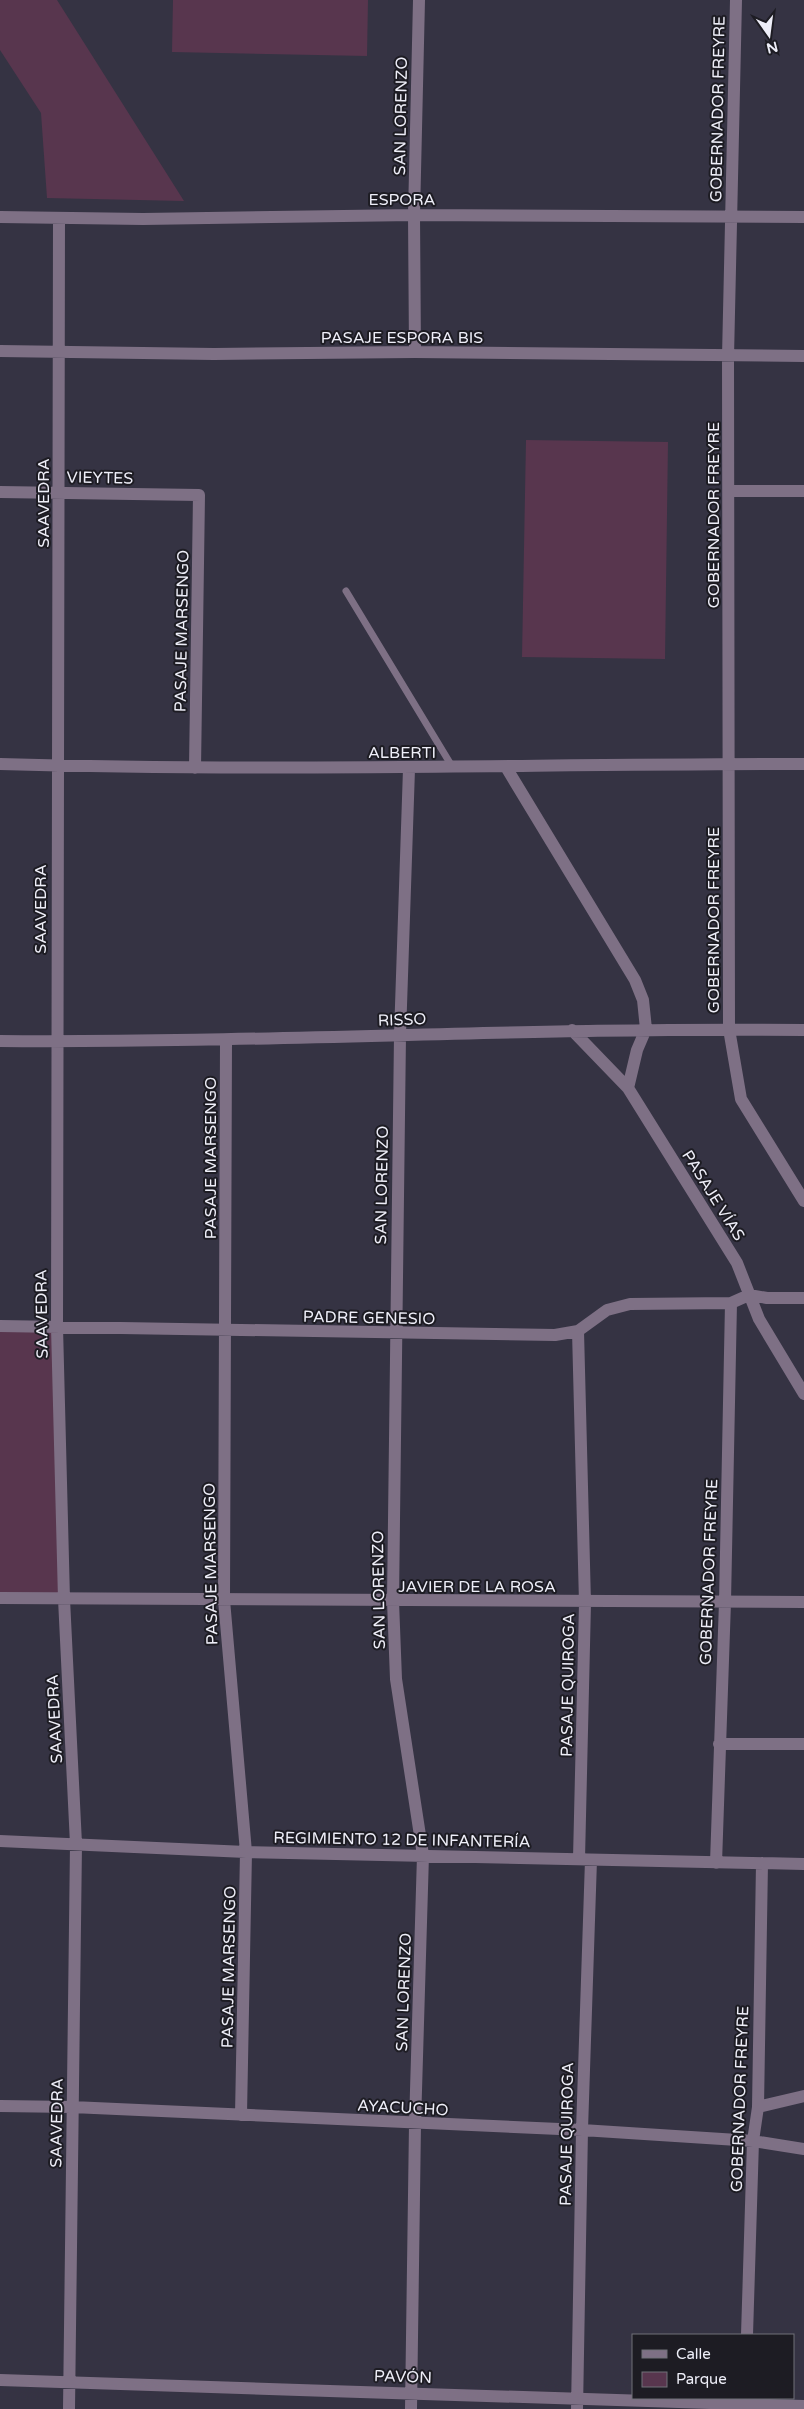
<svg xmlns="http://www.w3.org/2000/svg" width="804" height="2409" font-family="'Varela Round',sans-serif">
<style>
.green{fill:#58364e}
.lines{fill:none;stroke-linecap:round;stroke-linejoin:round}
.lane{stroke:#7e7085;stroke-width:7}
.street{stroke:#7e7085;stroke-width:12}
.labels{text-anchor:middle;stroke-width:4;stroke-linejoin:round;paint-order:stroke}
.street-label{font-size:16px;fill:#eeeef8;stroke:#1d1c23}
</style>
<rect width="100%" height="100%" fill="#353343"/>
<!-- green -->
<path class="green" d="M0,0H57L184,201L47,198L41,113L0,50Z
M173,0H368L367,56L172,52Z
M526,440L668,442L665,659L522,657Z
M0,1328L55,1329L60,1595H0Z"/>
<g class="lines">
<!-- lane -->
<path class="lane" d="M346,591L453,768"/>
<!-- street -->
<path class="street" d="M736,0L728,357L729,1029L741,1099L804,1201
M0,217L143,219L414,215L804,217
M59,218L57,1327L64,1599L76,1844L69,2409
M0,351L214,354L415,352L804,356
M415,352L414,215L419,0
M730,491H804
M0,492L199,495L195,768
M0,764C268,772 536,764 804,764
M506,767L635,980L643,1000L646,1029L637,1050L628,1088
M409,769L400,1035L393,1601L396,1679L423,1855L415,2124L411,2409
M572,1030L628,1088L737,1263L759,1319L804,1394
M226,1040L224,1600L246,1852L241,2115
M0,1041C268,1043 536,1027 804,1030
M0,1326L555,1335L578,1331L607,1310L630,1304L731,1303
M578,1331L585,1603L579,1859
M0,1598L804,1602
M719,1744H804
M0,1841L246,1852L804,1864
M716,1863L725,1602L731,1303L749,1295L767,1298H804
M0,2106L72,2107L582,2130L753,2141L804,2149
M758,2107L804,2096
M747,2335L753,2141L758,2107L762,1863
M0,2380C268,2388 536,2399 804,2406
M577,2409L582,2130L591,1860"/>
</g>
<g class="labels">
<!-- street labels -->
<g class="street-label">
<text transform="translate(717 109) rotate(-89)" y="6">GOBERNADOR FREYRE</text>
<text transform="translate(400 116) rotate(-89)" y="6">SAN LORENZO</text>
<text x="402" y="205">ESPORA</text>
<text x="402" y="343">PASAJE ESPORA BIS</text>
<text transform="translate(100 477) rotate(1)" y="6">VIEYTES</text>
<text transform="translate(43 503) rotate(-90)" y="6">SAAVEDRA</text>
<text transform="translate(713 515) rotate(-90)" y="6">GOBERNADOR FREYRE</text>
<text transform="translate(181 631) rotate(-89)" y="6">PASAJE MARSENGO</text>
<text x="402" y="758">ALBERTI</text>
<text transform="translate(40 909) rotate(-90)" y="6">SAAVEDRA</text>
<text transform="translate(713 920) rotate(-90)" y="6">GOBERNADOR FREYRE</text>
<text transform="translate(402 1019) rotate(-2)" y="6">RISSO</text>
<text transform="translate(210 1158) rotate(-90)" y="6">PASAJE MARSENGO</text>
<text transform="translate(381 1185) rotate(-89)" y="6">SAN LORENZO</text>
<text transform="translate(714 1195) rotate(58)" y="6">PASAJE VÍAS</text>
<text transform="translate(41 1314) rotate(-91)" y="6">SAAVEDRA</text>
<text transform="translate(369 1317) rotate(1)" y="6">PADRE GENESIO</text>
<text transform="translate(210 1564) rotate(-91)" y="6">PASAJE MARSENGO</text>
<text transform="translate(708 1572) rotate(-88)" y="6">GOBERNADOR FREYRE</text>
<text x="477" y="1592">JAVIER DE LA ROSA</text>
<text transform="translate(378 1590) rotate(-91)" y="6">SAN LORENZO</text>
<text transform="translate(567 1685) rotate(-89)" y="6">PASAJE QUIROGA</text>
<text transform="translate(54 1719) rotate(-93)" y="6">SAAVEDRA</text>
<text transform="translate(402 1839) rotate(1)" y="6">REGIMIENTO 12 DE INFANTERÍA</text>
<text transform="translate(228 1967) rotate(-89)" y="6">PASAJE MARSENGO</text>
<text transform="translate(403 1992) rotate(-88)" y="6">SAN LORENZO</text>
<text transform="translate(739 2099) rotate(-88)" y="6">GOBERNADOR FREYRE</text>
<text transform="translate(403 2107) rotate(3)" y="6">AYACUCHO</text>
<text transform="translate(56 2123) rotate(-89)" y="6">SAAVEDRA</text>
<text transform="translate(566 2134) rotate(-89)" y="6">PASAJE QUIROGA</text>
<text transform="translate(403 2376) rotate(2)" y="6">PAVÓN</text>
</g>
</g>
<!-- legend -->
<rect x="632" y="2334" width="162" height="65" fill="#1d1c23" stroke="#717078"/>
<rect x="642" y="2350" width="25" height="8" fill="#7e7085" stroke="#717078"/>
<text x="676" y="2359" font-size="15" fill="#eeeef8">Calle</text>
<rect x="642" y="2372" width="25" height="15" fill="#58364e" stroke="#717078"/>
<text x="676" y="2384" font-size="15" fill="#eeeef8">Parque</text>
<!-- north arrow -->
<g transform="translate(769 35) rotate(166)" stroke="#1d1c23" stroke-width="4" paint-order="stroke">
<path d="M0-4L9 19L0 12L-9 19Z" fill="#eeeef8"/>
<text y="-8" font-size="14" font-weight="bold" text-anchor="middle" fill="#eeeef8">N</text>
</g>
</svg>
